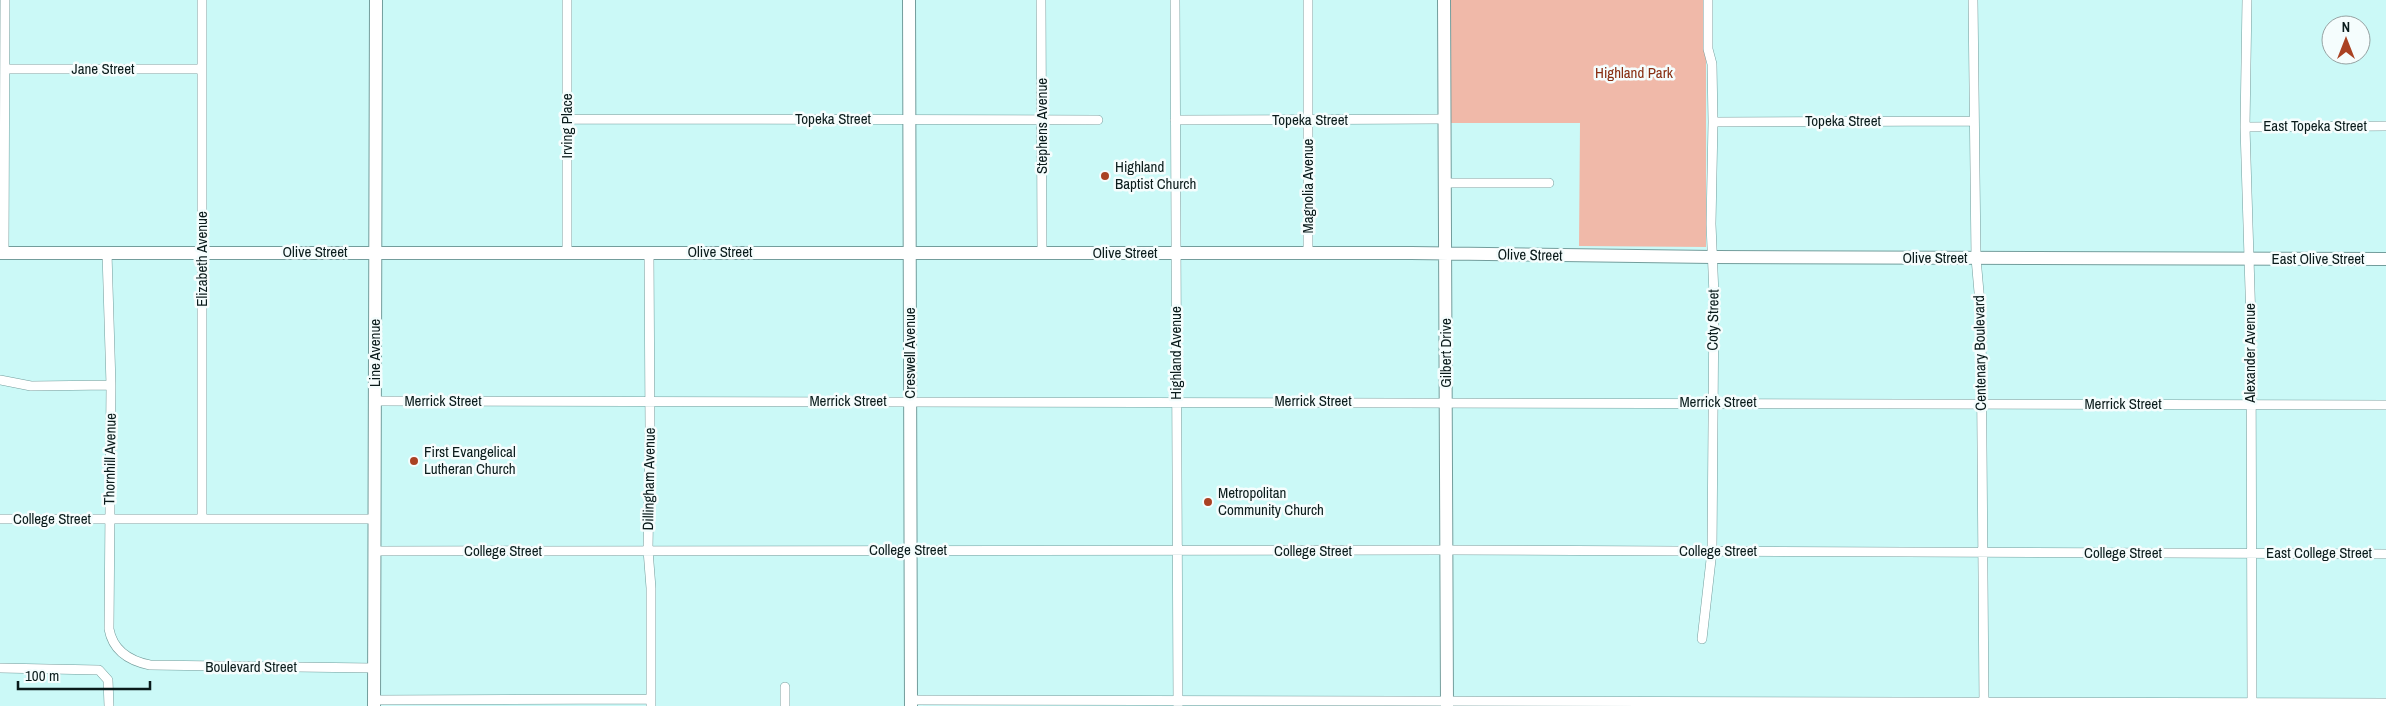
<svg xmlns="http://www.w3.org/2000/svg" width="2386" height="706" font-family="'Archivo Narrow',sans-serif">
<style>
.green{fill:#f0b9a9}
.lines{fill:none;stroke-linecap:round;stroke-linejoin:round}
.street-casing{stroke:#739d9c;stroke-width:10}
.secondary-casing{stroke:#739d9c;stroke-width:14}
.street{stroke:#fff;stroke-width:9}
.secondary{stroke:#fff;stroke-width:12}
.poi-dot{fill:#aa4223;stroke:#f5fdfd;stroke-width:2}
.labels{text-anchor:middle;stroke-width:5;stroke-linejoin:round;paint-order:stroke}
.street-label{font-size:15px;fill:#0a1b1b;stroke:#f5fdfd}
.park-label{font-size:15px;fill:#872d10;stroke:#f5fdfd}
.poi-label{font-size:15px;fill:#0a1b1b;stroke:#f5fdfd;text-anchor:start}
</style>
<rect width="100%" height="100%" fill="#cbf9f7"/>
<!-- green -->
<path class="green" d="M1449,0H1706V247L1579,246L1580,123H1450Z"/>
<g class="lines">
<!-- street casing -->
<g class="street-casing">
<path id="street" d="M567,0V252
M1041,0L1042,252
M1175,0L1178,706
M1973,0L1976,258L1981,315L1984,706
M2247,0L2245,127L2251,323L2252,706
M5,69H202
M567,119L1098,120
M1175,120L1445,119
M1713,122L1973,121
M2245,127L2386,126
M1445,183H1549
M649,252L650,429L648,550L651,588V706
M4,253L5,0
M107,253L111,385L109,629C113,651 130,661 150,665L374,668
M1308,253V0
M0,380L31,386L111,385
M375,401L2386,405
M0,519H374
M202,519V0
M374,551L1447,550L2386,554
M1702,639L1712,551L1714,295L1711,224L1713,122L1712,64L1708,49V0
M0,668L99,670L108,680L109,706
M785,687V706
M374,700L651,699
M911,700L2386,703"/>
</g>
<!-- secondary casing -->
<g class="secondary-casing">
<path id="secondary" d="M909,0L911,706
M1444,0L1447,706
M0,253H1411L1713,257L2386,259
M374,706L376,0"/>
</g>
<!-- street -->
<use href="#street" class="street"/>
<!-- secondary -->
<use href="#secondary" class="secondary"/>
</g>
<!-- markers -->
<g class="poi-dot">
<circle cx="1105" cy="176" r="5"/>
<circle cx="414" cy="461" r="5"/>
<circle cx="1208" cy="502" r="5"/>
</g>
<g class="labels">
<!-- street labels -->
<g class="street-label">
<text x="103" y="74">Jane Street</text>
<text x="833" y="124">Topeka Street</text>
<text x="1310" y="125">Topeka Street</text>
<text x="1843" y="126">Topeka Street</text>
<text transform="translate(567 126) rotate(-90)" y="5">Irving Place</text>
<text transform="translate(1042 126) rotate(-90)" y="5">Stephens Avenue</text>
<text x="2315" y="131">East Topeka Street</text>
<text transform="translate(1308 186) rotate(-90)" y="5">Magnolia Avenue</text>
<text x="315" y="257">Olive Street</text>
<text x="720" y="257">Olive Street</text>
<text x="1125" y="258">Olive Street</text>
<text transform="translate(1530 255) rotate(1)" y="5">Olive Street</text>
<text x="1935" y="263">Olive Street</text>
<text transform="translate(202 259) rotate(-90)" y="5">Elizabeth Avenue</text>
<text x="2318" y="264">East Olive Street</text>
<text transform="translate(1713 320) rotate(-89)" y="5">Coty Street</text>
<text transform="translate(375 353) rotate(-90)" y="5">Line Avenue</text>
<text transform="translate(910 353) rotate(-90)" y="5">Creswell Avenue</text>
<text transform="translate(1176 353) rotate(-90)" y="5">Highland Avenue</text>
<text transform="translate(1446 353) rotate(-90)" y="5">Gilbert Drive</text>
<text transform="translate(1980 353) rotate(-91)" y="5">Centenary Boulevard</text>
<text transform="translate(2250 353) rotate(-90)" y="5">Alexander Avenue</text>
<text x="443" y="406">Merrick Street</text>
<text x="848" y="406">Merrick Street</text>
<text x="1313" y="406">Merrick Street</text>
<text x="1718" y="407">Merrick Street</text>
<text x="2123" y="409">Merrick Street</text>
<text transform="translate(110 459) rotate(-89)" y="5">Thornhill Avenue</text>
<text transform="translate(649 479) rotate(-89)" y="5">Dillingham Avenue</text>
<text x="52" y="524">College Street</text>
<text x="908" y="555">College Street</text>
<text x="503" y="556">College Street</text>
<text x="1313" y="556">College Street</text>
<text x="1718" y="556">College Street</text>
<text x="2123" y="558">College Street</text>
<text x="2319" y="558">East College Street</text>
<text x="251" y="672">Boulevard Street</text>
</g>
<!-- park labels -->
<g class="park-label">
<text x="1634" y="78">Highland Park</text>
</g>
<!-- poi labels -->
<g class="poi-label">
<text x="1115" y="172">Highland<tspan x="1115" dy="17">Baptist Church</tspan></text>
<text x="424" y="457">First Evangelical<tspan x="424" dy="17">Lutheran Church</tspan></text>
<text x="1218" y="498">Metropolitan<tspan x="1218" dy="17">Community Church</tspan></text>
</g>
</g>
<!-- north arrow -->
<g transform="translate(2346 40)"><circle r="24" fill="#f5fdfd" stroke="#97a3a3"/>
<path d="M0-4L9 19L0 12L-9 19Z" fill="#aa4223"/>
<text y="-8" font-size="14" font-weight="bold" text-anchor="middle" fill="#0a1b1b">N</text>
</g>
<!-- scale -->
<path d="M18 681v8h132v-8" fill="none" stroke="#0a1b1b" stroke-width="2.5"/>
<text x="25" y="681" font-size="15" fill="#0a1b1b" stroke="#f5fdfd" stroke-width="4" paint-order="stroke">100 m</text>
</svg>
